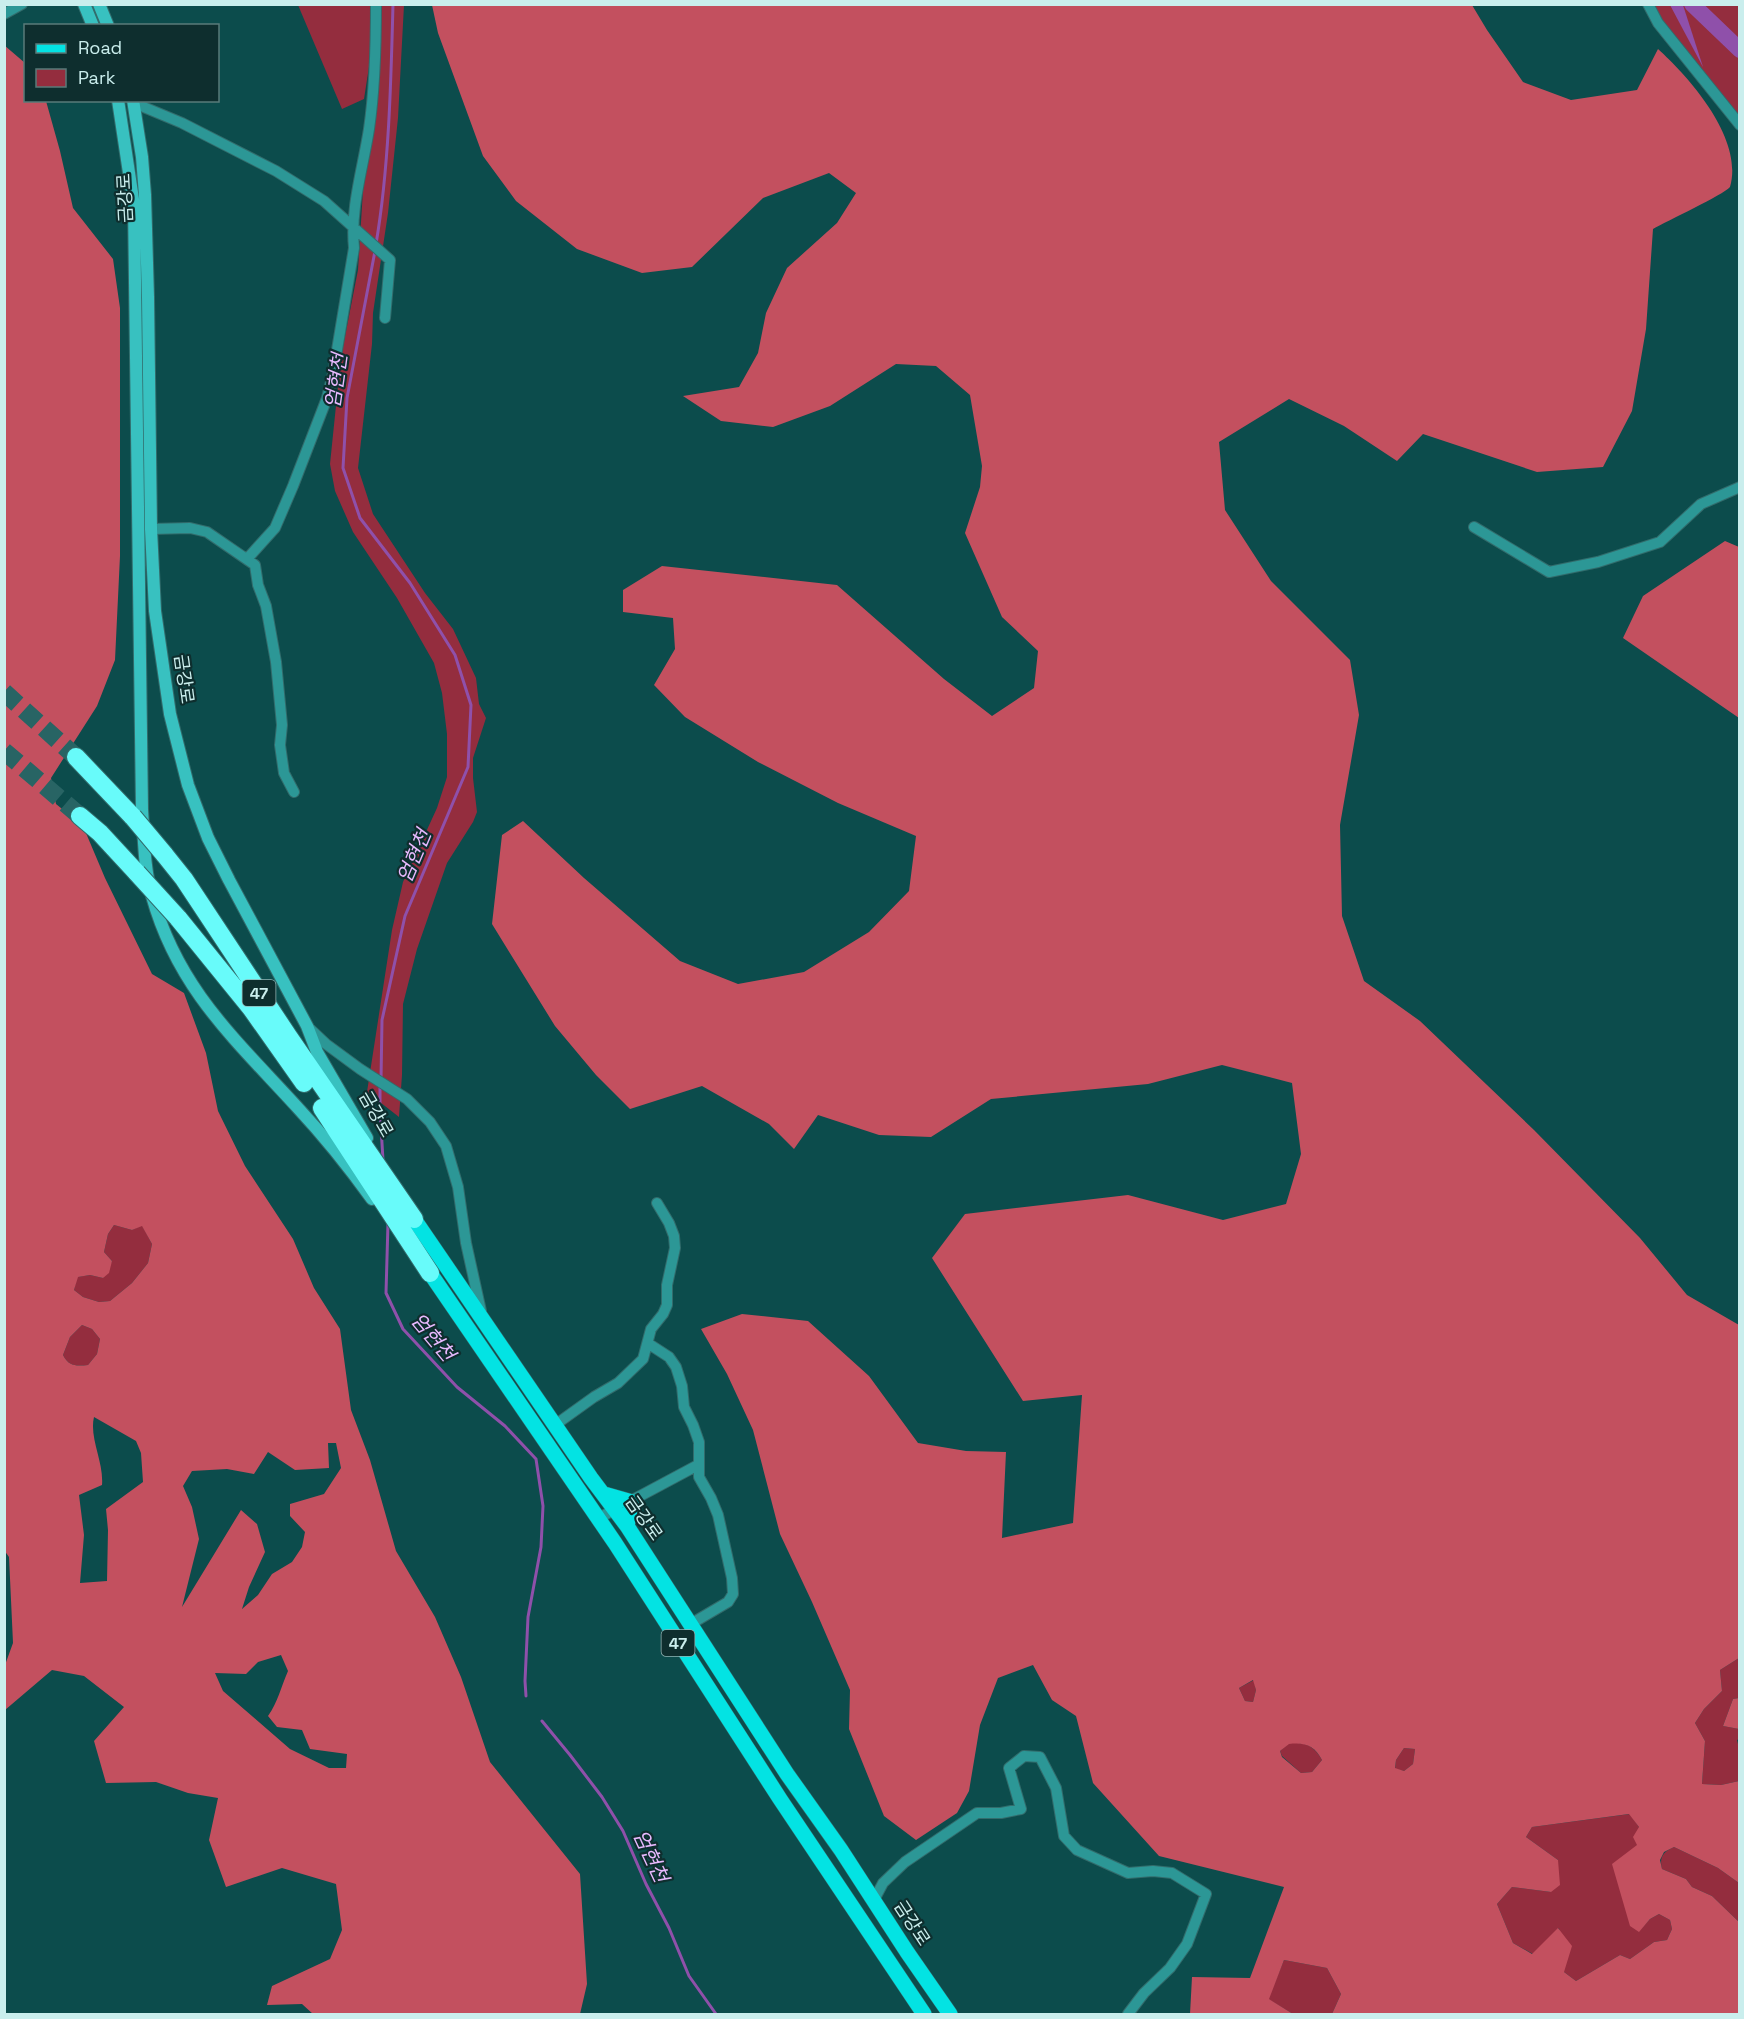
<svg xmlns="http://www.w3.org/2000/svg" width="1744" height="2019" font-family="'Space Grotesk','Noto Sans KR',sans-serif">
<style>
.green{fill:#942d3e}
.forest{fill:#c3505f;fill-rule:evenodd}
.water{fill:#8f50aa}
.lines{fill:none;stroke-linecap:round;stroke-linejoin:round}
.stream{stroke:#8f50aa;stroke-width:3}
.river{stroke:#8f50aa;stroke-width:16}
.highway-tunnel{stroke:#286464;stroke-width:18;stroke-dasharray:18 9;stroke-linecap:butt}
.street-casing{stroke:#326c6c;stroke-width:12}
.secondary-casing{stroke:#326c6c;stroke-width:14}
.primary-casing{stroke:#326c6c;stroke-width:16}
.highway-casing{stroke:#326c6c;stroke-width:20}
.street{stroke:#2c9796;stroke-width:10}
.secondary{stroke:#38c1c0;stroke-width:12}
.primary{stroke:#03e3e3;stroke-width:15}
.highway{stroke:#68fbfa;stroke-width:18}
.highway-bridge-casing{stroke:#326c6c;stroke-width:20;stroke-linecap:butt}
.highway-bridge{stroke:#68fbfa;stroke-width:18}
.labels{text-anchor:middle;stroke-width:4.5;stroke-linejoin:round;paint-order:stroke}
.shield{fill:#0e2e2e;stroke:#92b4b4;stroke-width:1.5}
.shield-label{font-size:16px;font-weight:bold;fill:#caeeed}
.street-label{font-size:18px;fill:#caeeed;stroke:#0e2e2e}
.water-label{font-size:20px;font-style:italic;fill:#e8b9fe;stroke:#0e2e2e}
</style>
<rect width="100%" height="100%" fill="#0c4c4c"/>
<!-- green -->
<path class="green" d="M298,5H372L371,54L364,99L342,109Z
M381,5H404L398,118L388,213L373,313L372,344L358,468L373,514L425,593L453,629L476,678L479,704L486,718L473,758V778L477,812L473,822L447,863L417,949L403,1004L402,1075L399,1117L367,1092L392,930L403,882L437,808L447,777V734L442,693L434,663L397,598L353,532L335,491L330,464L341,357L358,270L363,190L379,86Z
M1650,5H1739V125Z
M114,1225L132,1230L142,1225L152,1244L148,1263L132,1283L110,1301L99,1302L83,1297L74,1290L77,1277L90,1275L103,1278L112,1261L104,1252L108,1234Z
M82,1325L92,1329L100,1339L97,1354L88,1365C77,1366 69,1367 63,1355L70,1337Z
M1739,1658V1698L1733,1699L1723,1726L1739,1729V1739L1737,1740L1739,1748V1781L1721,1785L1702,1784L1705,1741L1695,1723L1704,1709L1722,1691L1720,1670Z
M1254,1680L1256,1690L1253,1702L1245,1701L1239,1688Z
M1289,1743C1306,1742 1314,1746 1322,1760L1312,1772L1301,1773L1282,1756L1280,1751Z
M1404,1748L1415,1749L1413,1764L1404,1771L1395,1769L1396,1760Z
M1630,1814L1639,1827L1637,1845L1639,1931L1650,1919L1659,1914L1670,1920L1672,1929L1667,1940L1654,1942L1630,1959L1620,1955L1576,1981L1564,1972L1559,1928L1533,1954L1513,1943L1497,1904L1512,1887L1551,1892L1558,1860L1526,1837L1532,1827Z
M1674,1847L1718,1868L1739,1883V1922L1712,1896L1692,1887L1686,1879L1662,1869C1659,1857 1663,1852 1674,1847Z
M1284,1960L1327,1968L1341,1994L1332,2014H1293L1268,1999Z"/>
<!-- forest -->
<path class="forest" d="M432,5H1472L1487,30L1523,82L1571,100L1637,90L1658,49C1690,78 1744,139 1730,187C1723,195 1667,221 1653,229L1646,329L1632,411L1603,467L1537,472L1423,434L1397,461L1344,426L1289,399L1219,442L1225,510L1271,581L1350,660L1359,715L1340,825L1342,916L1364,981L1420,1021L1534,1130L1640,1238L1687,1295L1739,1325V1658L1720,1670L1722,1691L1704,1709L1695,1723L1705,1741L1702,1784L1721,1785L1739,1781V1883L1718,1868L1674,1847L1664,1852L1660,1860L1662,1869L1686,1879L1692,1887L1712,1896L1739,1922V2014H1332L1341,1994L1327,1968L1284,1960L1269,1999L1293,2014H1190L1192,1977L1250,1978L1284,1887L1159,1856L1093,1783L1076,1716L1052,1700L1033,1665L998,1678L980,1725L969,1791L957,1813L916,1840L884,1816L849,1729L850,1690L812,1602L780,1534L753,1430L727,1374L701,1329L742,1314L808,1321L869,1376L918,1443L966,1451L1006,1452L1002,1538L1073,1523L1082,1395L1023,1401L932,1258L965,1214L1128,1195L1223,1220L1286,1204L1301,1154L1292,1083L1222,1065L1148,1084L991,1099L931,1137L879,1135L818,1115L794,1149L769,1124L702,1086L630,1109L596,1075L555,1026L492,924L502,835L523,821L584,878L680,961L738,984L804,972L869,932L909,891L916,836L838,803L758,762L685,717L654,685L675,649L673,618L623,612V590L662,566L837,585L944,679L992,716L1034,688L1038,651L1002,617L965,533L980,487L982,466L970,395L936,366L896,364L830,406L773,427L721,421L683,396L739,387L758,353L766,313L787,268L837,223L856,193L829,173L763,198L692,267L642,273L577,249L516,201L483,156L438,33ZM1253,1680L1256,1690L1253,1702L1245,1701L1239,1688ZM1289,1744C1305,1742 1315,1746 1322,1760L1312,1772L1301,1773L1282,1757L1280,1751ZM1404,1748L1415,1749L1413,1764L1404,1771L1395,1768L1396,1760ZM1629,1814L1639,1827L1633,1837L1637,1845L1612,1864L1630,1926L1639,1932L1650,1919L1659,1914L1670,1920L1672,1929L1667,1940L1654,1942L1630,1959L1620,1955L1576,1981L1564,1972L1572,1946L1558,1928L1532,1954L1513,1943L1497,1904L1512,1887L1551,1892L1560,1885L1558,1860L1526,1837L1532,1827Z
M4,45L25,63L26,100L46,101L60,151L73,208L113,259L120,308V556L115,660L97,706L51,778L56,804L83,826L105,878L152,974L184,993L206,1053L218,1111L245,1166L293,1239L314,1288L340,1329L351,1410L370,1460L396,1551L435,1617L461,1677L490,1762L580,1874L587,1984L580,2014H313L302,2004L267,2005L272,1986L330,1959L342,1930L336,1884L282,1868L226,1887L209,1840L218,1798L188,1793L156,1782L106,1783L94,1741L124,1707L84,1676L52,1670L5,1710V1665L13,1643L9,1557L4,1550ZM114,1225L132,1230L142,1226L152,1244L148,1263L132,1283L110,1301L99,1302L83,1297L74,1290L78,1277L90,1275L103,1278L109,1273L112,1261L104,1252L108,1234ZM82,1325L92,1329L100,1339L97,1354L88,1365C77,1366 69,1367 63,1355L70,1337ZM94,1417L136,1441L141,1453L143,1482L106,1509L108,1530L107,1581L80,1583L84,1535L79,1495L102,1485C104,1462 89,1438 94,1417ZM328,1443H336L341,1468L324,1494L290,1504V1516L305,1532L302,1547L292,1562L272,1574L258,1595L242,1609L249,1587L265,1552L257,1524L241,1510L182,1607L199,1539L192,1507L183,1486L192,1471L227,1469L254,1474L268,1452L295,1470L329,1468ZM281,1655L288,1671C281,1687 278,1702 268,1716L277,1727L302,1730L310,1749L347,1754L346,1768H329L290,1749L223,1691L215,1673L246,1674L258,1662Z
M1725,541L1739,547V718L1623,638L1643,596Z
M1739,1698V1729L1723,1726L1733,1699Z"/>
<!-- water -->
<path class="water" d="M1670,5H1683L1703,67Z"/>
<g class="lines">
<!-- stream -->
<path class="stream" d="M376,244C389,168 391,82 393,4
M375,251L347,398L343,468L360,518L410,583L455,655L471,705L468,767L405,916L382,1020L381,1079
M380,1086V1110L383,1160
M388,1223L386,1293L403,1329L457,1387L505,1426L536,1459L543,1506L541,1547L528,1617L525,1681L526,1696
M542,1721L570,1755L602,1797L623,1831L646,1884L669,1928L689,1976L716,2014"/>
<!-- river -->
<path class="river" d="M1692,4L1740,50"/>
<!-- highway-tunnel -->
<path class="highway-tunnel" d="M4,692L76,757
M4,751L80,816"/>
<!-- street casing -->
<g class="street-casing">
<path id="street" d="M1648,4L1658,23L1740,125
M4,14L22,4
M134,103L182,123L276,171L324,201L390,260L385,318
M1474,527L1549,572L1598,562L1660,542L1701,504L1740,487
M151,529L190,528L207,532L255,565L258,585L266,606L276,662L282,725L280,745L284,773L294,792
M247,559L275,528L293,486L327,398L333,374L354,248C350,208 363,168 369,129C375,88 376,46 376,4
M308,1027L326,1044L360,1069L407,1099L430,1122L446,1146L458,1187L466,1243L481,1311
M649,1344L669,1357L676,1367L682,1386L684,1407L693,1425L699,1442V1477L711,1498L718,1515L732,1578L733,1594L728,1602L689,1625
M555,1425L594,1397L618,1383L643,1359L651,1329L663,1314L667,1305V1285L675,1248L674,1236L669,1223L657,1203
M597,1519L698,1465
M874,1900L883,1883L905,1862L977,1813H1001L1021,1809L1009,1768L1024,1756L1040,1757L1056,1788L1064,1836L1077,1850L1128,1873L1153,1871L1172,1873L1206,1894L1187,1944L1170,1968L1144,1993L1128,2014"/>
</g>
<!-- secondary casing -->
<g class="secondary-casing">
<path id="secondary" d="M84,4L93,26
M99,4L108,26
M118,100L134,206L142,810C144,838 144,869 152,896C178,989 235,1039 297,1107C324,1136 349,1167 372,1199
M133,100L142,157L145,195L148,297L151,529L155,611L170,714L188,785L208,838L229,880L307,1026L317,1052L367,1138"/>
</g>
<!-- primary casing -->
<g class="primary-casing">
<path id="primary" d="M414,1219L591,1478L627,1526L787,1774L841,1850L907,1952L950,2014
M430,1273L615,1543L780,1799L924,2014
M604,1494L632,1502L627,1526"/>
</g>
<!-- highway casing -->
<g class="highway-casing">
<path id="highway" d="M76,757L133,817
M80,816L100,833L137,873
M164,854L184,879L288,1036L414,1219
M178,918L251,1008L304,1083
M322,1108L430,1273"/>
</g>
<!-- street -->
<use href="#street" class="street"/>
<!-- secondary -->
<use href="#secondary" class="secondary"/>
<!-- primary -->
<use href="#primary" class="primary"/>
<!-- highway -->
<use href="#highway" class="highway"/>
<!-- highway-bridge casing -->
<g class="highway-bridge-casing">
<path id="highway-bridge" d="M133,817L164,854
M137,873L178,918"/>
</g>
<!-- highway-bridge -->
<use href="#highway-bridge" class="highway-bridge"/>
</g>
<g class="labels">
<!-- shield labels -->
<g class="shield">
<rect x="242.5" y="980" width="33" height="26" rx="4.5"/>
<rect x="661.5" y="1630" width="33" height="26" rx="4.5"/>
</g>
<g class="shield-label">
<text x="259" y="999">47</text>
<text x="678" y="1649">47</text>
</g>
<!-- street labels -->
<g class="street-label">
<text transform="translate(125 198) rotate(-93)" y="6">금강로</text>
<text transform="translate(184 679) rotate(82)" y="6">금강로</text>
<text transform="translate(376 1114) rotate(60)" y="6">금강로</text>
<text transform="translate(644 1518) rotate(55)" y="6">금강로</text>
<text transform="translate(912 1923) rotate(57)" y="6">금강로</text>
</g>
<!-- water labels -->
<g class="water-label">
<text transform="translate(336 381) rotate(-82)" y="7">엄현천</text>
<text transform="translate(414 856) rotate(-67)" y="7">엄현천</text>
<text transform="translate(433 1337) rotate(50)" y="7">엄현천</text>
<text transform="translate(651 1856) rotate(65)" y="7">엄현천</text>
</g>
</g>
<!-- border -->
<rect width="1744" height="2019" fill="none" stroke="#caeeed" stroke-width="12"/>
<!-- legend -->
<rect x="24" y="24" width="195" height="78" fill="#0e2e2e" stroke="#597b7a" stroke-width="1.5"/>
<rect x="36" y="44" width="30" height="9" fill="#03e3e3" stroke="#597b7a" stroke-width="1.5"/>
<text x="78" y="54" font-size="18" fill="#caeeed">Road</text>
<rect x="36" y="69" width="30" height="18" fill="#942d3e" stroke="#597b7a" stroke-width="1.5"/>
<text x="78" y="84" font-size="18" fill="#caeeed">Park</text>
</svg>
